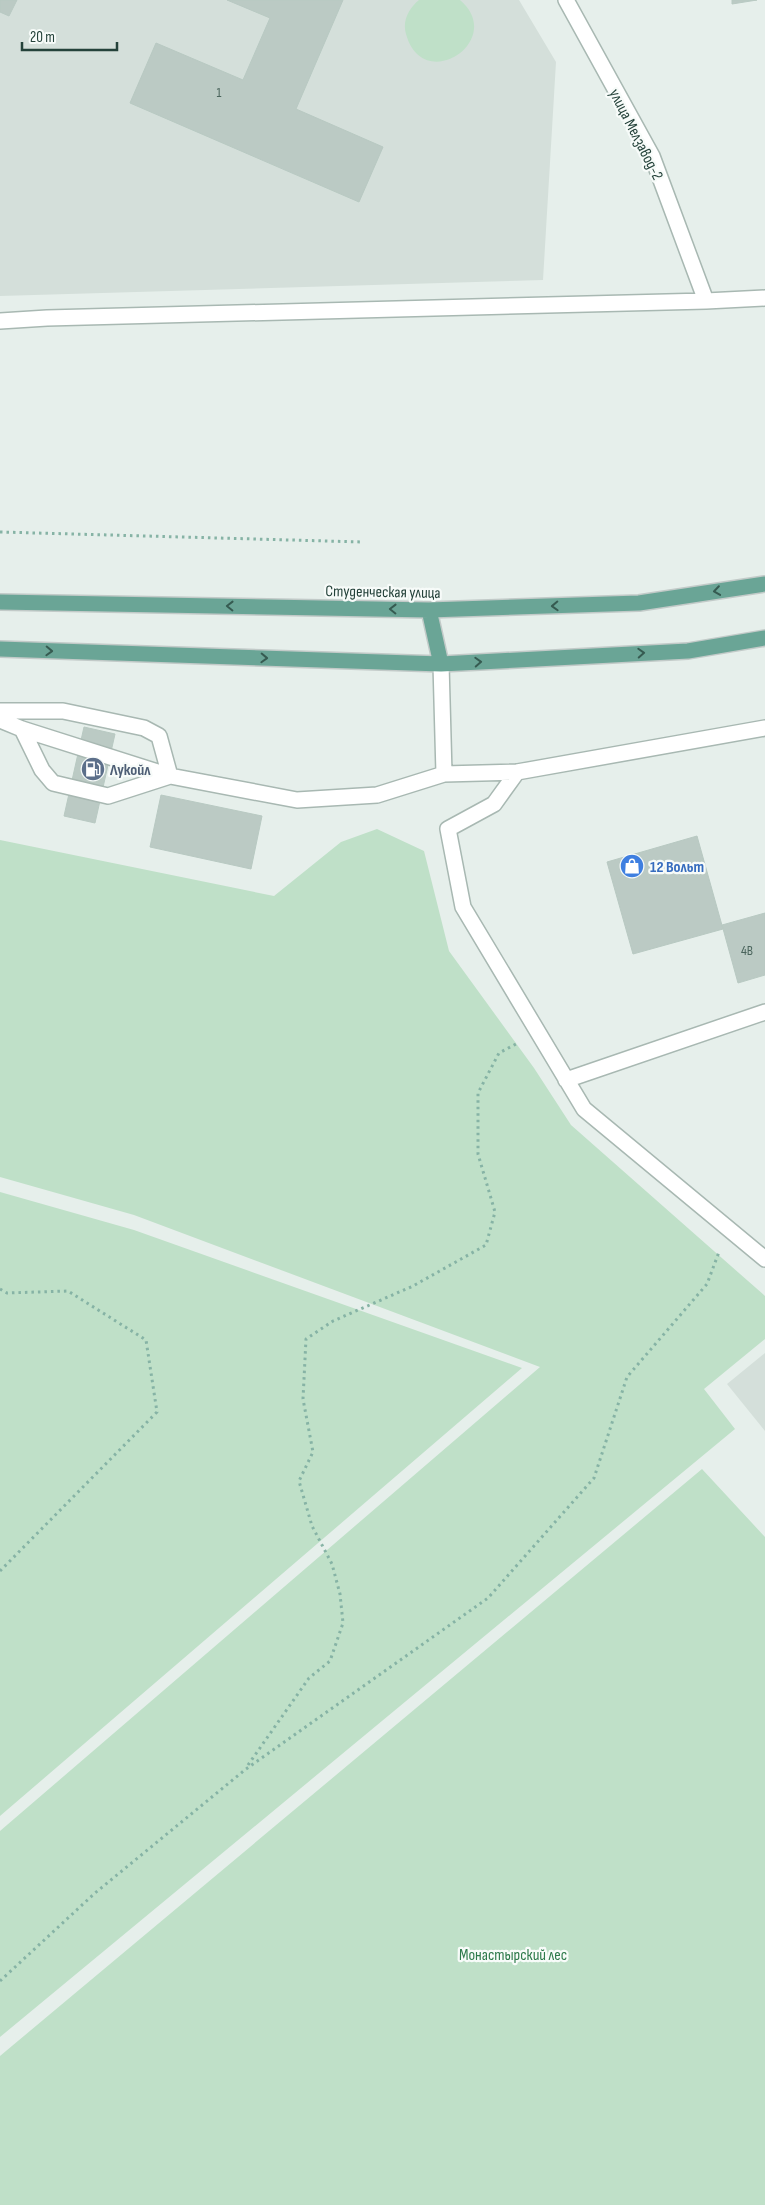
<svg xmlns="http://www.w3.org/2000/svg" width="765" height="2205" font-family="'Sofia Sans Condensed',sans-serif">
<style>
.built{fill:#d4dfda}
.green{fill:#bfe0c8}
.building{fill:#bbcac4;stroke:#b8c9c2}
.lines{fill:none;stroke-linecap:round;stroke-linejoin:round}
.minor-casing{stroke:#a8b8b2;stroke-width:18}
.major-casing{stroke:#c2cac8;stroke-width:18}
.path{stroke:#86b3a5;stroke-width:3;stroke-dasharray:2.5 4;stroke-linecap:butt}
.minor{stroke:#fff;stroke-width:15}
.major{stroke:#6aa596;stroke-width:15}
.oneway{stroke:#365b51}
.labels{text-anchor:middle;stroke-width:4.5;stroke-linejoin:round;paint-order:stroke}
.number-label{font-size:14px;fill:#4a645c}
.street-label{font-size:16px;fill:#24423a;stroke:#f7fbf9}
.service-label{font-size:16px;font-weight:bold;fill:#4e5e75;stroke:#f7fbf9;text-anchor:start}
.shop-label{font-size:16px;font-weight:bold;fill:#366cbe;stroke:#f7fbf9;text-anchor:start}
.park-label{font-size:16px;fill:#2d7a4b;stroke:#f7fbf9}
</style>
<rect width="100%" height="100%" fill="#e6efeb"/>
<!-- built -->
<path class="built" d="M0,0H519L556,62L543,280L0,296Z
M765,1353V1431L727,1384Z"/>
<!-- green -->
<path class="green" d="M419,0H460C507,40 423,96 406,34C402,21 409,8 419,0Z
M377,829L424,851L449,951L534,1068L571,1125L765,1296V1339L704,1389L735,1429L0,2037V1831L540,1367L134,1215L0,1177V840L274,896L341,842Z
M0,1192L134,1230L522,1368L0,1816Z
M702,1469L765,1537V2205H0V2056Z"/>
<!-- building -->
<path class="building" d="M0,0H17L9,16L0,12Z
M227,0H343L296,109L383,147L359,202L130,103L156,43L243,80L270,18Z
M732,0H757L732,4Z
M84,727L115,734L95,823L64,816Z
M161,795L262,816L251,869L150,847Z
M697,836L723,929L633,954L607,862Z
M765,913V975L738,983L722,925Z"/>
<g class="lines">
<!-- minor casing -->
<g class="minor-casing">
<path id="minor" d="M566,0L652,156L706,301
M0,321L47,318L706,301L765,298
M441,664L444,774L517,772L765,728
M0,711H63L144,728L159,736L170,776L108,796L53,783L42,770L22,729
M0,720L22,729L170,776L297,800L377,795L444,774
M517,772L494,804L448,829L463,907L584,1109L765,1259
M566,1080L765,1012"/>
</g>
<!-- major casing -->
<g class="major-casing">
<path id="major" d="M0,602L429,610L639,603L765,584
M429,610L441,664
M0,649L441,664L688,651L765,638"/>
</g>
<!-- path -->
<path class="path" d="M0,532L363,542
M0,1289L7,1293L68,1291L146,1340L157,1412L0,1571
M248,1765L309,1678L330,1661L343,1623L340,1594L332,1564L312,1526L299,1481L313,1452L303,1399L306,1339L333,1321L413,1286L486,1245L495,1212L478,1154V1093L499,1053L516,1044
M0,1981L95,1893L246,1769L488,1598L594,1478L627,1377L707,1284L719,1252"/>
<!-- minor -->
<use href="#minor" class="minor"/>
<!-- major -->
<use href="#major" class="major"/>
</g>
<!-- one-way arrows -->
<defs><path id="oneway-chevron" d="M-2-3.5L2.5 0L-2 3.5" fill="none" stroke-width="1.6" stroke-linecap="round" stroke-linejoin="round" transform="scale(1.25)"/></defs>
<g class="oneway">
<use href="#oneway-chevron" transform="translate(717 591) rotate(172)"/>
<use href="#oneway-chevron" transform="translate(230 606) rotate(-179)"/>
<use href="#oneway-chevron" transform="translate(555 606) rotate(178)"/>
<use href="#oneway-chevron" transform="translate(393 609) rotate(-179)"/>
<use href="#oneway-chevron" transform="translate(49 651) rotate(2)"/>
<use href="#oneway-chevron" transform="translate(641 653) rotate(-3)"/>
<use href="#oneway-chevron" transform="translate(264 658) rotate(2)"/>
<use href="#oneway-chevron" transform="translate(478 662) rotate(-3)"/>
</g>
<!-- icons -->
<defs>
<g id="fuel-disc" transform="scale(1.25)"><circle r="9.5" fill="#5c6f8a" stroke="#f7fbf9"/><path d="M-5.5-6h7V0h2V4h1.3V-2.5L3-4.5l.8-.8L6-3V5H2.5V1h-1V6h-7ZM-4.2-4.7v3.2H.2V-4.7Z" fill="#fff"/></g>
<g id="shop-disc" transform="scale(1.25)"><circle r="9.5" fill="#3f7fe0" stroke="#f7fbf9"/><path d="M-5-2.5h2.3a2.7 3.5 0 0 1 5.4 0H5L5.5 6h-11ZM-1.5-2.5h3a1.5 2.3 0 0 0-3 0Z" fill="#fff"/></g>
</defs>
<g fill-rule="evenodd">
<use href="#fuel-disc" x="93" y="769"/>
<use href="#shop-disc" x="632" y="866"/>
</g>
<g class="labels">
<!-- number labels -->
<g class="number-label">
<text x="219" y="97">1</text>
<text x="747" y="955">4В</text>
</g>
<!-- street labels -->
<g class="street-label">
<text transform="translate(637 134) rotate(63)" y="6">улица Мелзавод-2</text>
<text transform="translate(383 591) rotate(1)" y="6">Студенческая улица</text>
</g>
<!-- service labels -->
<g class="service-label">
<text x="110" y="775">Лукойл</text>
</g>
<!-- shop labels -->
<g class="shop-label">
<text x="650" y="872">12 Вольт</text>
</g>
<!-- park labels -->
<g class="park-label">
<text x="513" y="1960">Монастырский лес</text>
</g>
</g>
<!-- scale -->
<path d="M22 42v8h95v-8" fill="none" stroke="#24423a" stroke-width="2.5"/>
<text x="30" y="42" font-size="15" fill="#24423a" stroke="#f7fbf9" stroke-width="4" paint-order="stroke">20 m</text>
</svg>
